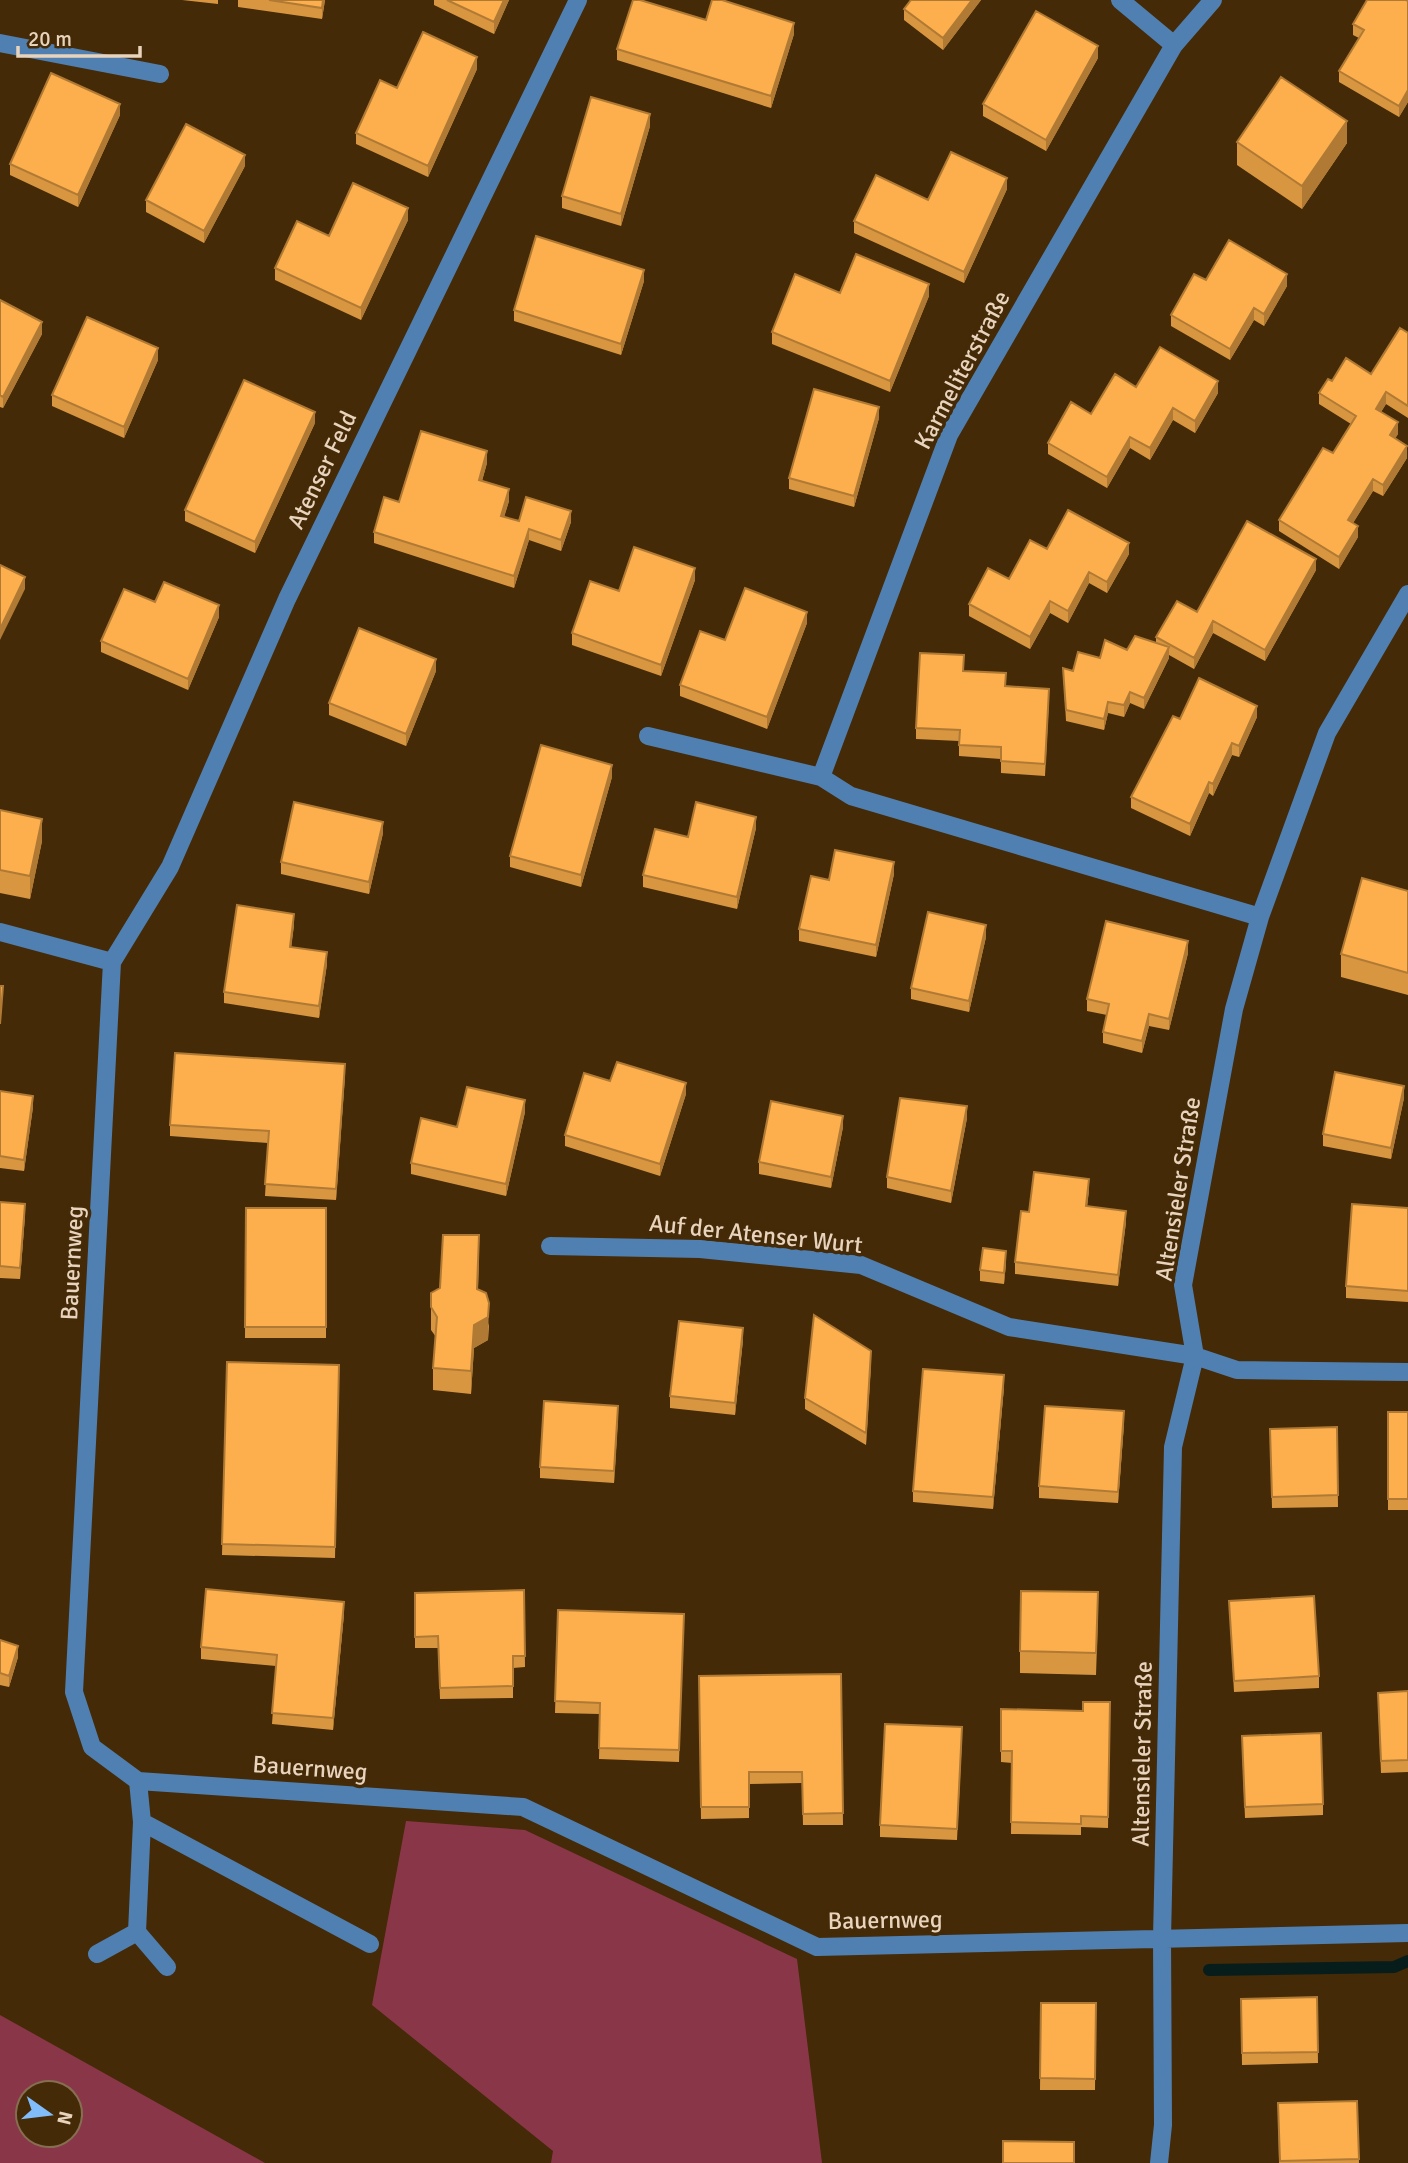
<svg xmlns="http://www.w3.org/2000/svg" width="1408" height="2163" font-family="Signika,sans-serif">
<style>
.green{fill:#893748;fill-rule:evenodd}
.lines{fill:none;stroke-linecap:round;stroke-linejoin:round}
.stream{stroke:#071d1c;stroke-width:12}
.minor{stroke:#5080b1;stroke-width:18}
.wall{fill:#d99641}
.shaded-wall{fill:#b07a35}
.building{fill:#fcaf4c;stroke:#b07a35;stroke-width:2}
.labels{text-anchor:middle;stroke-width:7;stroke-linejoin:round;paint-order:stroke}
.street-label{font-size:24px;fill:#e8d3bd;stroke:#442a07}
</style>
<rect width="100%" height="100%" fill="#442a07"/>
<!-- green -->
<path class="green" d="M406,1821L525,1830L797,1959L822,2163H551L553,2151L372,2005Z
M0,2015L265,2163H0ZM70,2093V2135H28V2093Z"/>
<g class="lines">
<!-- stream -->
<path class="stream" d="M1209,1970L1394,1967L1408,1961"/>
<!-- minor -->
<path class="minor" d="M578,0L287,599L170,867L112,962L74,1692L92,1747L138,1781L523,1807L817,1947L1408,1933
M1120,0L1174,45
M1213,0L1174,45L949,435L821,777L851,796L1260,917
M0,43L160,74
M648,736L821,777
M0,932L112,962
M550,1246L700,1249L861,1265L1009,1327L1195,1356L1237,1370L1408,1372
M138,1781L142,1822L370,1944
M137,1932L167,1967
M97,1954L137,1932L142,1822
M1159,2163L1163,2125L1162,1938L1173,1447L1195,1356L1183,1285L1234,1009L1260,917L1327,733L1408,594"/>
</g>
<!-- wall -->
<path class="wall" d="M182,0H218V4Z
M238,0H325L322,19L238,7Z
M434,0H509L494,34L434,5Z
M911,0H981L943,50L904,20V9Z
M1408,1V102L1399,117L1339,82V71L1359,38L1353,35V24Z
M706,20L794,34L771,108L617,60V49Z
M1098,58L1046,151L983,116V104Z
M477,69L428,177L356,144V133Z
M120,115L78,207L10,175V164Z
M650,126L621,226L562,208V196Z
M1237,142L1347,143L1302,209L1237,165Z
M245,166L204,243L146,212V200Z
M1007,189L964,283L854,233V221L928,200Z
M408,220L361,320L275,280V268Z
M1206,280L1287,286L1264,326L1254,320L1230,360L1171,326V315Z
M644,281L621,355L514,321V310Z
M840,293L929,296L890,392L772,344V332Z
M0,300L42,334L3,408L0,407Z
M1408,333V418L1386,404L1381,412L1398,434L1395,438L1407,458L1383,496L1373,491L1353,523L1358,537L1339,569L1279,531V520L1333,453L1351,424L1319,404V393L1332,381L1371,374Z
M158,360L124,438L52,406V395Z
M1136,387L1218,393L1195,433L1173,420L1150,460L1130,448L1107,488L1048,454V443Z
M879,418L854,507L789,489V478Z
M315,423L255,553L185,521V510Z
M487,463L482,481L509,501L504,517L519,521L571,522L561,551L529,540L514,588L374,543V532L399,502Z
M1047,549L1129,554L1107,593L1089,583L1068,623L1050,613L1030,649L969,616V604L1009,579Z
M1316,570L1265,661L1213,633L1194,669L1169,655V658L1144,709L1130,703L1124,717L1108,713L1104,730L1066,721L1063,668L1073,671L1100,658L1156,643V637L1197,612Z
M695,580L661,676L572,645V633L619,591Z
M155,602L219,617L188,690L101,652V641Z
M807,623L767,729L680,696V685L725,640Z
M436,671L406,746L329,715V703Z
M963,671L1049,700L1045,776L1001,773V759L959,756V741L916,739V728Z
M1257,717L1239,757L1232,755L1213,796L1209,793L1190,836L1131,808V797L1180,719Z
M612,777L581,887L510,867V856Z
M0,810L42,841L30,899L0,893Z
M756,828L737,909L643,887V875L688,837Z
M383,833L369,894L281,874V862Z
M894,874L876,957L799,941V929L829,880Z
M1408,891V995L1341,977V954Z
M294,925L291,947L327,964L319,1018L224,1003V992Z
M986,937L969,1012L911,999V988Z
M1188,953L1169,1030L1149,1026L1142,1053L1103,1043V1032L1107,1015L1087,1011V999Z
M345,1075L336,1200L265,1196L268,1143L170,1136V1125Z
M610,1081L686,1094L660,1176L565,1146V1135Z
M0,1091L33,1107L24,1171L0,1168Z
M1404,1098L1391,1159L1323,1146V1134Z
M525,1112L506,1196L411,1174V1163L457,1127Z
M967,1118L951,1203L887,1188V1177Z
M843,1127L831,1188L759,1174V1162Z
M1089,1190L1087,1206L1126,1222L1118,1286L1015,1274V1262L1029,1212Z
M0,1202L25,1215L20,1279L0,1278Z
M246,1208H326V1338H245Z
M1408,1208V1302L1346,1298V1286Z
M479,1258L478,1289L489,1326L488,1340L474,1348L471,1394L433,1390V1368L436,1337L431,1330V1307L440,1288Z
M1006,1263L1004,1284L980,1281V1270Z
M743,1340L735,1415L670,1408V1396Z
M227,1362L339,1365L335,1558L222,1555Z
M871,1363L866,1445L805,1409V1398Z
M1004,1387L993,1509L913,1502V1491Z
M1388,1412H1408V1510H1388Z
M618,1417L614,1483L540,1478V1467Z
M1124,1423L1118,1503L1039,1498V1486Z
M1337,1427L1338,1507L1272,1508L1270,1429Z
M524,1590L525,1667L513,1668V1698L440,1699L438,1648H415V1593Z
M1229,1601L1319,1676V1688L1234,1692Z
M558,1610L684,1614L679,1762L599,1759L600,1714L555,1713Z
M344,1614L333,1730L272,1724L276,1666L201,1659V1647Z
M1098,1615L1096,1675L1020,1673V1651Z
M0,1640L18,1657L9,1687L0,1685Z
M841,1674L843,1825H803L802,1783L749,1784V1818L701,1819L699,1676Z
M1408,1691V1772L1381,1773L1378,1704Z
M1110,1702L1108,1828L1081,1827V1835L1011,1834L1012,1763L1001,1762V1709L1083,1711Z
M962,1739L957,1840L880,1837V1825Z
M1242,1747L1323,1804V1815L1245,1818Z
M1317,1997L1318,2063L1242,2065L1241,1999Z
M1041,2003H1096L1095,2090H1040Z
M1357,2101L1359,2163H1279L1278,2103Z"/>
<!-- shaded-wall -->
<path class="shaded-wall" d="M323,0H325L322,19V8Z
M504,0H509L494,34V22Z
M972,0H981L943,50V38Z
M794,23V34L771,108V96Z
M1098,46V58L1046,151V140Z
M477,57V69L428,177V166Z
M1408,90V102L1399,117V106Z
M120,104V115L78,207V195Z
M650,114V126L621,226V214Z
M1347,121V143L1302,209V186Z
M245,155V166L204,243V231Z
M1007,178V189L964,283V272Z
M408,208V220L361,320V308Z
M644,270V281L621,355V344Z
M1287,274V286L1264,326V314Z
M929,284V296L890,392V381Z
M1254,308V320L1230,360V349Z
M42,322V334L3,408V397Z
M158,348V360L124,438V427Z
M1218,381V393L1195,433V421Z
M1386,392V404L1376,420V409Z
M879,407V418L854,507V496Z
M1173,408V420L1150,460V448Z
M315,412V423L255,553V542Z
M1398,422V434L1390,447V435Z
M1130,437V448L1107,488V477Z
M1407,446V458L1383,496V485Z
M487,451V463L479,491V480Z
M1373,479V491L1348,531V520Z
M509,489V501L501,527V516Z
M571,511V522L561,551V540Z
M1358,526V537L1339,569V557Z
M529,529V540L514,588V576Z
M1129,543V554L1107,593V582Z
M1316,559V570L1265,661V650Z
M695,568V580L661,676V665Z
M1089,572V583L1068,623V611Z
M25,577V589L0,640V629Z
M1050,601V613L1030,649V637Z
M219,605V617L188,690V679Z
M807,612V623L767,729V717Z
M1213,621V633L1194,669V658Z
M1169,647V658L1144,709V698Z
M436,659V671L406,746V734Z
M1130,692V703L1124,717V705Z
M1108,702V713L1104,730V719Z
M1257,706V717L1239,757V746Z
M1232,743V755L1213,796V784Z
M612,765V777L581,887V875Z
M1209,782V793L1190,836V824Z
M756,817V828L737,909V897Z
M42,819V841L30,899V876Z
M383,822V833L369,894V882Z
M894,862V874L876,957V945Z
M294,914V925L290,958V947Z
M986,925V937L969,1012V1001Z
M1188,941V953L1169,1030V1019Z
M327,952V964L319,1018V1006Z
M1149,1014V1026L1142,1053V1041Z
M345,1064V1075L336,1200V1189Z
M686,1083V1094L660,1176V1164Z
M1404,1086V1098L1391,1159V1148Z
M33,1096V1107L24,1171V1160Z
M525,1100V1112L506,1196V1184Z
M967,1106V1118L951,1203V1191Z
M843,1116V1127L831,1188V1177Z
M1089,1179V1190L1086,1217V1206Z
M25,1204V1215L20,1279V1268Z
M1126,1211V1222L1118,1286V1275Z
M1006,1251V1263L1004,1284V1273Z
M489,1303L488,1340L474,1348L471,1394V1371L474,1325Z
M743,1328V1340L735,1415V1403Z
M871,1351V1363L866,1445V1433Z
M1004,1375V1387L993,1509V1497Z
M618,1406V1417L614,1483V1471Z
M1124,1411V1423L1118,1503V1492Z
M344,1602V1614L333,1730V1718Z
M18,1646V1657L9,1687V1676Z"/>
<!-- building -->
<path class="building" d="M269,0H323L322,8Z
M447,0H504L494,22Z
M633,0H640L706,20L712,0H722L794,23L771,96L617,49Z
M911,0H972L943,38L904,9Z
M1367,0H1406L1408,1V90L1399,106L1339,71L1364,30L1353,24Z
M1036,11L1098,46L1046,140L983,104Z
M423,32L477,57L428,166L356,133L380,80L397,88Z
M51,73L120,104L78,195L10,164Z
M1281,77L1347,121L1302,186L1237,142Z
M591,97L650,114L621,214L562,196Z
M186,124L245,155L204,231L146,200Z
M951,152L1007,178L964,272L854,221L876,175L928,200Z
M353,183L408,208L361,308L275,268L297,221L329,236Z
M536,236L644,270L621,344L514,310Z
M1229,240L1287,274L1264,314L1254,308L1230,349L1171,315L1194,274L1206,280Z
M856,254L929,284L890,381L772,332L795,274L840,293Z
M0,300L42,322L3,397L0,395Z
M87,317L158,348L124,427L52,395Z
M1400,328L1408,333V406L1386,392L1376,409L1398,422L1390,435L1407,446L1383,485L1373,479L1348,520L1358,526L1339,557L1279,520L1323,448L1333,453L1356,416L1319,393L1328,379L1332,381L1346,358L1371,374Z
M1160,347L1218,381L1195,421L1173,408L1150,448L1130,437L1107,477L1048,443L1071,402L1091,414L1115,374L1136,387Z
M244,380L315,412L255,542L185,510Z
M814,389L879,407L854,496L789,478Z
M421,431L487,451L479,480L509,489L501,516L519,521L526,497L571,511L561,540L529,529L514,576L374,532L384,497L399,502Z
M1068,510L1129,543L1107,582L1089,572L1068,611L1050,601L1030,637L969,604L988,568L1009,579L1030,540L1047,549Z
M1247,521L1316,559L1265,650L1213,621L1194,658L1156,637L1177,601L1197,612Z
M634,547L695,568L661,665L572,633L590,581L619,591Z
M0,565L25,577L0,629Z
M164,582L219,605L188,679L101,641L124,589L155,602Z
M745,588L807,612L767,717L680,685L700,631L725,640Z
M359,628L436,659L406,734L329,703Z
M1135,636L1169,647L1144,698L1130,692L1124,705L1108,702L1104,719L1066,710L1063,668L1073,671L1078,652L1100,658L1105,640L1127,650Z
M920,653L964,655L963,671L1006,673L1005,686L1049,689L1045,764L1001,761V747L959,745L960,730L916,728Z
M1199,678L1257,706L1239,746L1232,743L1213,784L1209,782L1190,824L1131,797L1173,716L1180,719Z
M541,745L612,765L581,875L510,856Z
M294,802L383,822L369,882L281,862Z
M696,802L756,817L737,897L643,875L655,829L688,837Z
M0,810L42,819L30,876L0,870Z
M835,850L894,862L876,945L799,929L811,876L829,880Z
M1362,878L1408,891V973L1341,954Z
M237,905L294,914L290,947L327,952L319,1006L224,992Z
M928,912L986,925L969,1001L911,988Z
M1106,921L1188,941L1169,1019L1149,1014L1142,1041L1103,1032L1109,1004L1087,999Z
M0,986H3L0,1024Z
M175,1053L345,1064L336,1189L265,1184L269,1131L170,1125Z
M617,1062L686,1083L660,1164L565,1135L584,1073L610,1081Z
M1335,1072L1404,1086L1391,1148L1323,1134Z
M467,1087L525,1100L506,1184L411,1163L421,1118L457,1127Z
M0,1091L33,1096L24,1160L0,1156Z
M900,1098L967,1106L951,1191L887,1177Z
M771,1101L843,1116L831,1177L759,1162Z
M1034,1172L1089,1179L1086,1206L1126,1211L1118,1275L1015,1262L1021,1211L1029,1212Z
M0,1202L25,1204L20,1268L0,1266Z
M1352,1204L1408,1208V1291L1346,1286Z
M246,1208H326V1327H245Z
M443,1235H479L477,1289L486,1293L489,1303L488,1317L474,1325L471,1371L433,1368L437,1317L431,1307V1293L440,1288Z
M983,1248L1006,1251L1004,1273L980,1270Z
M814,1315L871,1351L866,1433L805,1398Z
M679,1321L743,1328L735,1403L670,1396Z
M227,1362L339,1365L335,1547L222,1544Z
M923,1369L1004,1375L993,1497L913,1491Z
M544,1401L618,1406L614,1471L540,1467Z
M1045,1406L1124,1411L1118,1492L1039,1486Z
M1388,1412H1408V1499H1388Z
M1337,1427L1338,1495L1272,1497L1270,1429Z
M206,1589L344,1602L333,1718L272,1713L277,1655L201,1647Z
M524,1590L525,1656H513V1686L440,1688L438,1636L415,1637V1593Z
M1021,1591L1098,1592L1096,1653L1020,1651Z
M1314,1596L1319,1676L1234,1681L1229,1601Z
M558,1610L684,1614L679,1750L599,1748L600,1703L555,1701Z
M0,1640L18,1646L9,1676L0,1673Z
M841,1674L843,1813L803,1814L802,1772H749V1807H701L699,1676Z
M1408,1691V1760L1381,1761L1378,1693Z
M1083,1702H1110L1108,1817L1081,1816V1824L1011,1822L1012,1751H1001V1709L1083,1711Z
M885,1724L962,1727L957,1829L880,1825Z
M1321,1733L1323,1804L1245,1807L1242,1736Z
M1317,1997L1318,2052L1242,2053L1241,1999Z
M1041,2003H1096L1095,2079L1040,2078Z
M1357,2101L1359,2159L1280,2161L1278,2103Z
M1003,2141L1074,2142V2163H1003Z"/>
<g class="labels">
<!-- street labels -->
<g class="street-label">
<text transform="translate(962 370) rotate(-62)" y="8">Karmeliterstraße</text>
<text transform="translate(322 470) rotate(-64)" y="8">Atenser Feld</text>
<text transform="translate(1178 1189) rotate(-81)" y="8">Altensieler Straße</text>
<text transform="translate(756 1234) rotate(6)" y="8">Auf der Atenser Wurt</text>
<text transform="translate(72 1263) rotate(-87)" y="8">Bauernweg</text>
<text transform="translate(1142 1754) rotate(-89)" y="8">Altensieler Straße</text>
<text transform="translate(310 1768) rotate(4)" y="8">Bauernweg</text>
<text transform="translate(885 1920) rotate(-1)" y="8">Bauernweg</text>
</g>
</g>
<!-- north arrow -->
<g transform="translate(49 2114) rotate(104)"><circle r="33" fill="#442a07" stroke="#866e50" stroke-width="2"/>
<path d="M0-5L12 26L0 18L-12 26Z" fill="#80bdfa"/>
<text y="-10" font-size="19" font-weight="bold" text-anchor="middle" fill="#e8d3bd">N</text>
</g>
<!-- scale -->
<path d="M18 46v10h122v-10" fill="none" stroke="#e8d3bd" stroke-width="3.5"/>
<text x="28" y="46" font-size="21" fill="#e8d3bd" stroke="#442a07" stroke-width="5" paint-order="stroke">20 m</text>
</svg>
